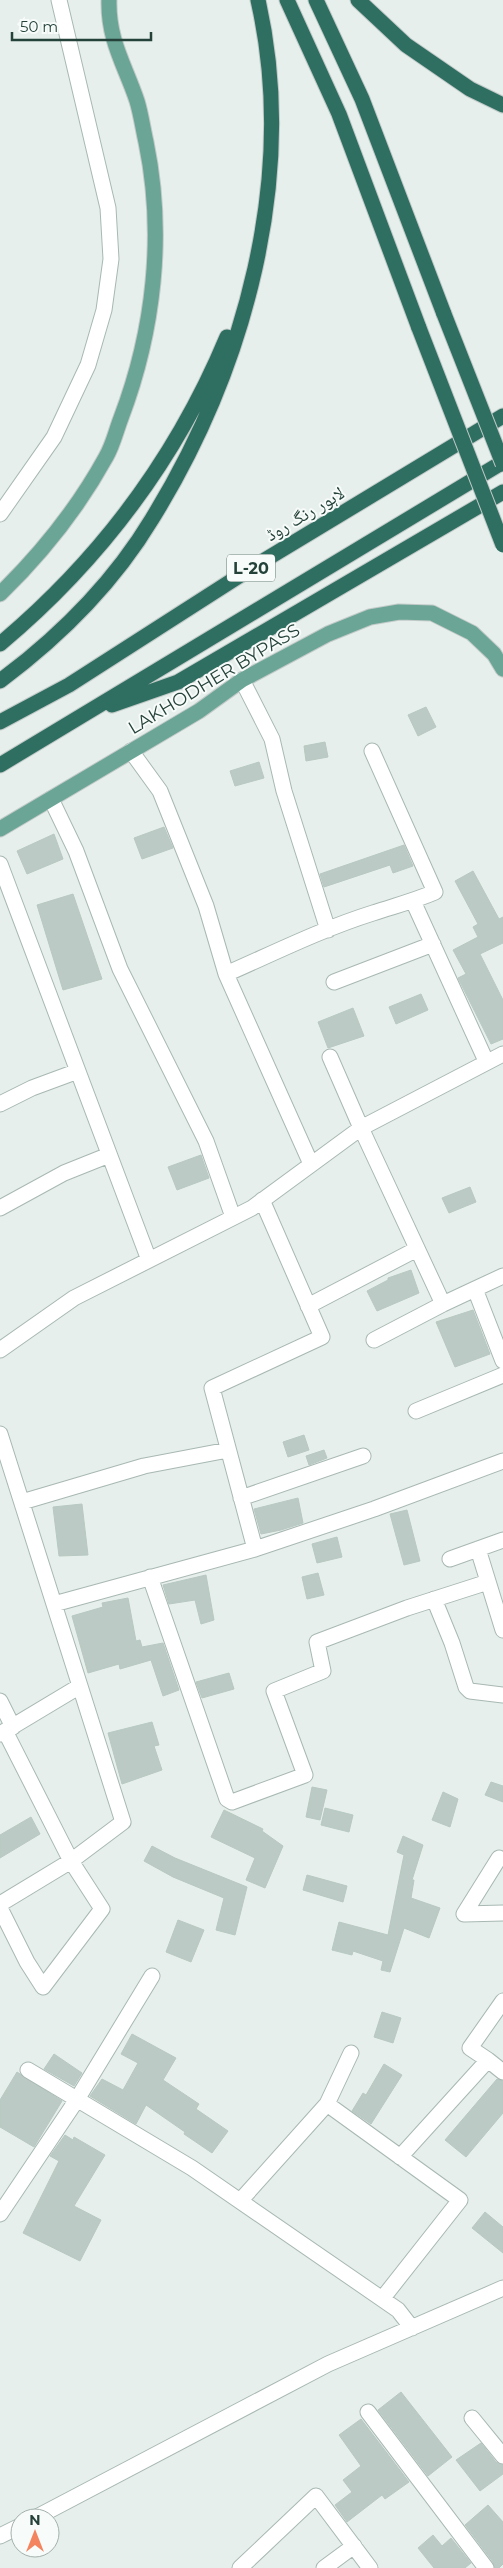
<svg xmlns="http://www.w3.org/2000/svg" width="503" height="2568" font-family="Montserrat,'Noto Naskh Arabic',sans-serif">
<style>
.building{fill:#bbcac4;stroke:#b8c9c2}
.lines{fill:none;stroke-linecap:round;stroke-linejoin:round}
.minor-casing{stroke:#a8b8b2;stroke-width:17}
.major-casing{stroke:#c2cac8;stroke-width:17}
.highway-casing{stroke:#c2cac8;stroke-width:17}
.minor{stroke:#fff;stroke-width:15}
.major{stroke:#6aa596;stroke-width:15}
.highway{stroke:#2f6f62;stroke-width:15}
.highway-bridge-casing{stroke:#c2cac8;stroke-width:17;stroke-linecap:butt}
.highway-bridge{stroke:#2f6f62;stroke-width:15}
.labels{text-anchor:middle;stroke-width:4;stroke-linejoin:round;paint-order:stroke}
.shield{fill:#f7fbf9;stroke:#637a73;stroke-width:1}
.shield-label{font-size:16px;font-weight:bold;fill:#24423a}
.street-label{font-size:18px;fill:#24423a;stroke:#f7fbf9}
</style>
<rect width="100%" height="100%" fill="#e6efeb"/>
<!-- building -->
<path class="building" d="M426,707L436,727L418,736L408,715Z
M325,742L328,757L306,761L304,746Z
M259,762L264,778L235,786L230,771Z
M164,827L173,848L142,859L134,838Z
M54,834L63,859L27,874L17,851Z
M404,845L413,866L393,873L390,865L324,887L320,874Z
M473,871L499,919L503,917V943L480,954L503,1000V1039L491,1044L458,978L466,974L453,950L478,937L473,927L478,924L455,881Z
M73,894L102,979L63,990L37,905Z
M421,994L428,1010L396,1024L389,1007Z
M353,1008L364,1036L328,1048L318,1022Z
M201,1155L209,1178L177,1190L168,1167Z
M470,1187L476,1202L449,1213L442,1198Z
M411,1270L419,1293L377,1311L367,1291L388,1280V1278Z
M473,1310L490,1354L455,1367L436,1322Z
M304,1435L309,1450L288,1457L283,1442Z
M324,1450L327,1458L309,1465L306,1456Z
M298,1498L303,1523L281,1530L261,1534L254,1509Z
M82,1504L88,1555L59,1556L53,1507Z
M407,1510L420,1561L404,1565L390,1514Z
M337,1537L342,1557L317,1563L312,1544Z
M318,1573L324,1595L307,1599L302,1577Z
M206,1575L214,1620L201,1624L195,1600L169,1604L163,1585Z
M128,1598L136,1641L140,1640L142,1647L163,1643L179,1690L163,1696L151,1660L120,1669L119,1664L88,1673L72,1616L103,1607L102,1603Z
M229,1673L234,1689L202,1698L196,1682Z
M152,1722L159,1745L154,1746L162,1770L122,1784L108,1733Z
M491,1782L503,1786V1802L485,1795Z
M312,1787L327,1790L320,1820L306,1817Z
M443,1792L458,1799L450,1827L432,1820Z
M325,1808L353,1815L349,1832L321,1825Z
M224,1810L263,1829L262,1831L283,1846L265,1888L246,1880L255,1858L211,1837Z
M31,1817L40,1834L0,1858V1835Z
M403,1836L423,1845L412,1880H414L411,1898L440,1908L429,1938L404,1928L390,1972L381,1970L383,1961L353,1951L352,1955L332,1950L339,1922L388,1935L404,1855L397,1852Z
M152,1846L175,1858L247,1887L235,1935L216,1930L224,1898L173,1877L144,1861Z
M307,1875L347,1886L343,1902L303,1890Z
M178,1920L204,1930L191,1962L166,1952Z
M382,2012L401,2018L393,2043L374,2037Z
M132,2034L176,2058L163,2080L199,2104L196,2109L228,2131L212,2153L184,2134L185,2132L146,2105L136,2124L90,2096L102,2079L123,2090L138,2063L121,2054Z
M54,2054L82,2073L74,2086L44,2069Z
M384,2064L402,2075L371,2124L352,2111L363,2093L366,2095Z
M17,2072L62,2101L34,2147L0,2127V2100Z
M497,2079L503,2081V2113L466,2157L445,2140Z
M65,2135L73,2140L74,2137L105,2155L74,2206L101,2220L80,2261L23,2233L59,2161L50,2156Z
M485,2212L503,2227V2253L472,2228Z
M401,2392L452,2457L428,2476L378,2410Z
M361,2419L409,2482L385,2499L382,2495L347,2522L335,2505L352,2492L343,2480L361,2466L339,2435Z
M481,2443L496,2462L503,2465V2474L480,2491L456,2460Z
M488,2505L503,2522V2564L499,2568H495L493,2562L465,2525Z
M433,2535L442,2546L451,2538L471,2563L465,2568H434L418,2548Z"/>
<g class="lines">
<!-- minor casing -->
<g class="minor-casing">
<path id="minor" d="M0,514L54,437L88,365L104,310L111,259L108,208L59,0
M242,680L272,739L284,791L328,930
M131,751L160,791L206,906L226,974C274,953 322,929 373,913C394,906 414,901 435,892L372,751
M51,799L76,851L120,969L206,1141L233,1217
M0,864L149,1260
M413,901L486,1061
M226,974L311,1164
M334,982L433,944
M330,1057L361,1128L443,1304L475,1289L503,1361
M0,1104L32,1088L78,1071
M0,1208L64,1173L109,1155
M475,1289L503,1276
M308,1306L417,1249
M374,1340L443,1304
M0,1350L74,1298L252,1208L361,1128L503,1054
M416,1411L503,1375
M0,1434L80,1686L0,1734
M241,1498L363,1456
M22,1502L144,1466L228,1450
M255,1549L374,1509L503,1461
M478,1549L503,1630
M450,1559L503,1540
M150,1577L227,1799L232,1802L305,1775L274,1691L323,1671L317,1642L407,1608L488,1582
M434,1599L452,1643L466,1687L470,1691L503,1695
M54,1604L255,1549L212,1388L322,1337L262,1200
M0,1701L13,1727
M0,1904L71,1861L123,1822L80,1686
M0,1908L27,1962L43,1987L102,1909L71,1861L5,1731
M464,1914L499,1858
M464,1914L503,1913
M488,2060L470,2048L503,2001
M28,2070L192,2168L398,2310L412,2328
M327,2104L351,2053
M400,2157L488,2060L503,2072
M240,2201L327,2104L460,2200L382,2299
M0,2214L76,2101L152,1976
M368,2412L486,2568
M472,2418L503,2456
M35,2518L328,2364L503,2288
M0,2536L20,2526
M240,2568L316,2496L370,2568
M324,2568L354,2546"/>
</g>
<!-- major casing -->
<g class="major-casing">
<path id="major" d="M0,594C41,554 78,508 106,457C113,445 116,431 121,418C154,331 165,234 146,142C143,129 141,114 137,101C125,65 108,41 109,0
M0,829L199,711L242,680L328,634L370,617L399,612L432,613L472,633L494,654L503,669"/>
</g>
<!-- highway casing -->
<g class="highway-casing">
<path id="highway" d="M287,0L339,114L419,328
M316,0L362,99L444,314
M358,0L406,45L470,89L503,105
M0,644C99,561 177,457 227,337
M0,681C59,637 114,582 152,519C245,368 298,176 258,0
M112,705L178,682L503,492
M0,722L69,685L250,569L503,416
M0,765L503,462"/>
</g>
<!-- minor -->
<use href="#minor" class="minor"/>
<!-- major -->
<use href="#major" class="major"/>
<!-- highway -->
<use href="#highway" class="highway"/>
<!-- highway-bridge casing -->
<g class="highway-bridge-casing">
<path id="highway-bridge" d="M444,314L503,464
M419,328L503,545"/>
</g>
<!-- highway-bridge -->
<use href="#highway-bridge" class="highway-bridge"/>
</g>
<g class="labels">
<!-- shield labels -->
<rect class="shield" x="227" y="554.5" width="48" height="27" rx="4"/>
<g class="shield-label">
<text x="251" y="574">L-20</text>
</g>
<!-- street labels -->
<g class="street-label">
<text transform="translate(305 514) rotate(-31)" y="6">لاہور رنگ روڈ</text>
<text transform="translate(214 679) rotate(-31)" y="6">LAKHODHER BYPASS</text>
</g>
</g>
<!-- north arrow -->
<g transform="translate(35 2533)"><circle r="24" fill="#f7fbf9" stroke="#a3b1ad"/>
<path d="M0-4L9 19L0 12L-9 19Z" fill="#f4845f"/>
<text y="-8" font-size="14" font-weight="bold" text-anchor="middle" fill="#24423a">N</text>
</g>
<!-- scale -->
<path d="M12 32v8h139v-8" fill="none" stroke="#24423a" stroke-width="2.5"/>
<text x="20" y="32" font-size="15" fill="#24423a" stroke="#f7fbf9" stroke-width="4" paint-order="stroke">50 m</text>
</svg>
